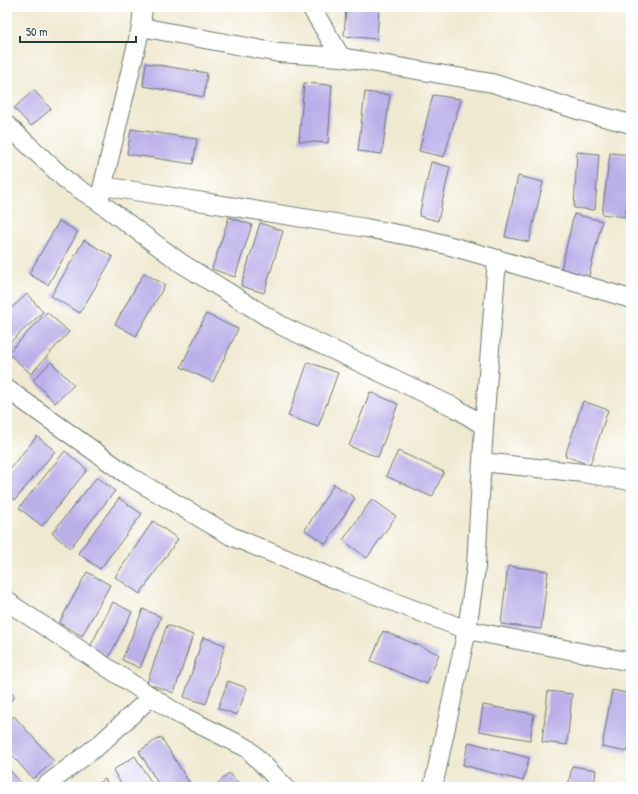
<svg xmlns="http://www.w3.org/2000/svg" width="638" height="794" font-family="'Patrick Hand',sans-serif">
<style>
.building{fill:#baafe9}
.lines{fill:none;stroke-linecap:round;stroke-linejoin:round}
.minor-casing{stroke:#68796b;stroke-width:20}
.minor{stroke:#fff;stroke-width:18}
</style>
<rect width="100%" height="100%" fill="#fff"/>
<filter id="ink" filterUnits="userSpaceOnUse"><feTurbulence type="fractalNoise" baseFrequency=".025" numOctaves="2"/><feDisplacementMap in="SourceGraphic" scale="8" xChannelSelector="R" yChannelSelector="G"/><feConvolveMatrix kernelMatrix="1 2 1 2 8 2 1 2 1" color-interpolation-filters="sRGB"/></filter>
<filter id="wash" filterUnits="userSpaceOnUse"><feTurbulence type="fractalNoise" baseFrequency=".012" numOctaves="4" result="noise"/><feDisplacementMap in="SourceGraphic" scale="16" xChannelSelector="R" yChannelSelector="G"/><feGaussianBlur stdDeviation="0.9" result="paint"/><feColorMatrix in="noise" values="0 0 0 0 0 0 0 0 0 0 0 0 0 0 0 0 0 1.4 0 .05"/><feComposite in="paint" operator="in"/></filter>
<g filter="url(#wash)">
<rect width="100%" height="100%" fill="#f0e9d1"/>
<g id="blocks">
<!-- building -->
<path class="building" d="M346,7H379L377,39L344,36Z
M146,63L207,73L204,97L143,86Z
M304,83L332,85L328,143L299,141Z
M34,90L51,109L31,126L14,108Z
M365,92L390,95L382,154L358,151Z
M433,95L461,99L444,157L419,151Z
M131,129L197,139L193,164L127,154Z
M577,152L599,154L595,210L574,208Z
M610,153L631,155V171L625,217L602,214Z
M431,162L450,167L438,221L419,216Z
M518,176L543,182L529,242L505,237Z
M574,214L602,221L588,280L560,274Z
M229,217L252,225L235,277L212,269Z
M59,221L78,232L48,285L29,274Z
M260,223L283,231L264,293L241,286Z
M84,240L113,257L80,313L51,296Z
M144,273L165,285L136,336L115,324Z
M27,294L43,312L7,345V312Z
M47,312L69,332L31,374L8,353Z
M206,314L238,329L213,382L181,367Z
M51,362L74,385L55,403L33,380Z
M308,362L338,373L318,427L288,416Z
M370,392L398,404L378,457L349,446Z
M583,401L608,410L590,465L565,456Z
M37,436L55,451L15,500L7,494V472Z
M65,451L87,470L42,526L19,508Z
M398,451L444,472L432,497L386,476Z
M97,477L115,491L70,548L52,533Z
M334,484L355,498L326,544L305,530Z
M119,498L142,514L100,569L78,553Z
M372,499L396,516L367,558L343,540Z
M153,521L178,539L140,594L115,577Z
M508,566L548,571L541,629L501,624Z
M87,572L110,585L82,636L59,623Z
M113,602L132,612L109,657L90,647Z
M143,609L161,617L140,668L122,660Z
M167,625L193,635L174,693L147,683Z
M383,631L439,654L427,684L371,661Z
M203,637L225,645L206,704L184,697Z
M228,681L247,688L237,715L218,708Z
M7,688L15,697L7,704Z
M612,690L631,694V733L627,752L602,747Z
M548,691L572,694L567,745L542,742Z
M483,705L534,714L530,740L479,731Z
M14,716L54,761L33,779L7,750V723Z
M161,737L192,787H160L139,751Z
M469,742L529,758L523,781L463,765Z
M135,756L154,787H123L113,770Z
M572,766L596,770L594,787H568Z
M7,767L21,783L17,787H7Z
M229,773L242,787H214Z
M105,779L110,787H91Z"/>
</g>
</g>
<g filter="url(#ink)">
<use href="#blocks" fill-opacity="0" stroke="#68796b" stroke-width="1"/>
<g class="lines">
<!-- minor casing -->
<g class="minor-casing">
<path id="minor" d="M311,7L341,57
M141,27L279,53L341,57L492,83L581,111L631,124
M7,125L67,181L99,202L181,263L282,326L456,408L484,426
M103,186L366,228L425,239L497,259
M100,197L141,27L143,7
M7,389L129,476L231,536L342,582L467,630L631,662
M482,462L583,473L631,481
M7,600L12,605L178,714L247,748L285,787
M44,787L100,744L151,697
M433,787L467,630L476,566L484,426L497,259L631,299"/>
</g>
<!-- minor -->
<use href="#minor" class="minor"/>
</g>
</g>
<!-- margin -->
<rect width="638" height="794" fill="none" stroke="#fff" stroke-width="24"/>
<!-- scale -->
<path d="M20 36v6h116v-6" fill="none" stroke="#1f3d34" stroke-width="2"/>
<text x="26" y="36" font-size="12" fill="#1f3d34" stroke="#ffffff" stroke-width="3" paint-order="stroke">50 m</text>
</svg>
